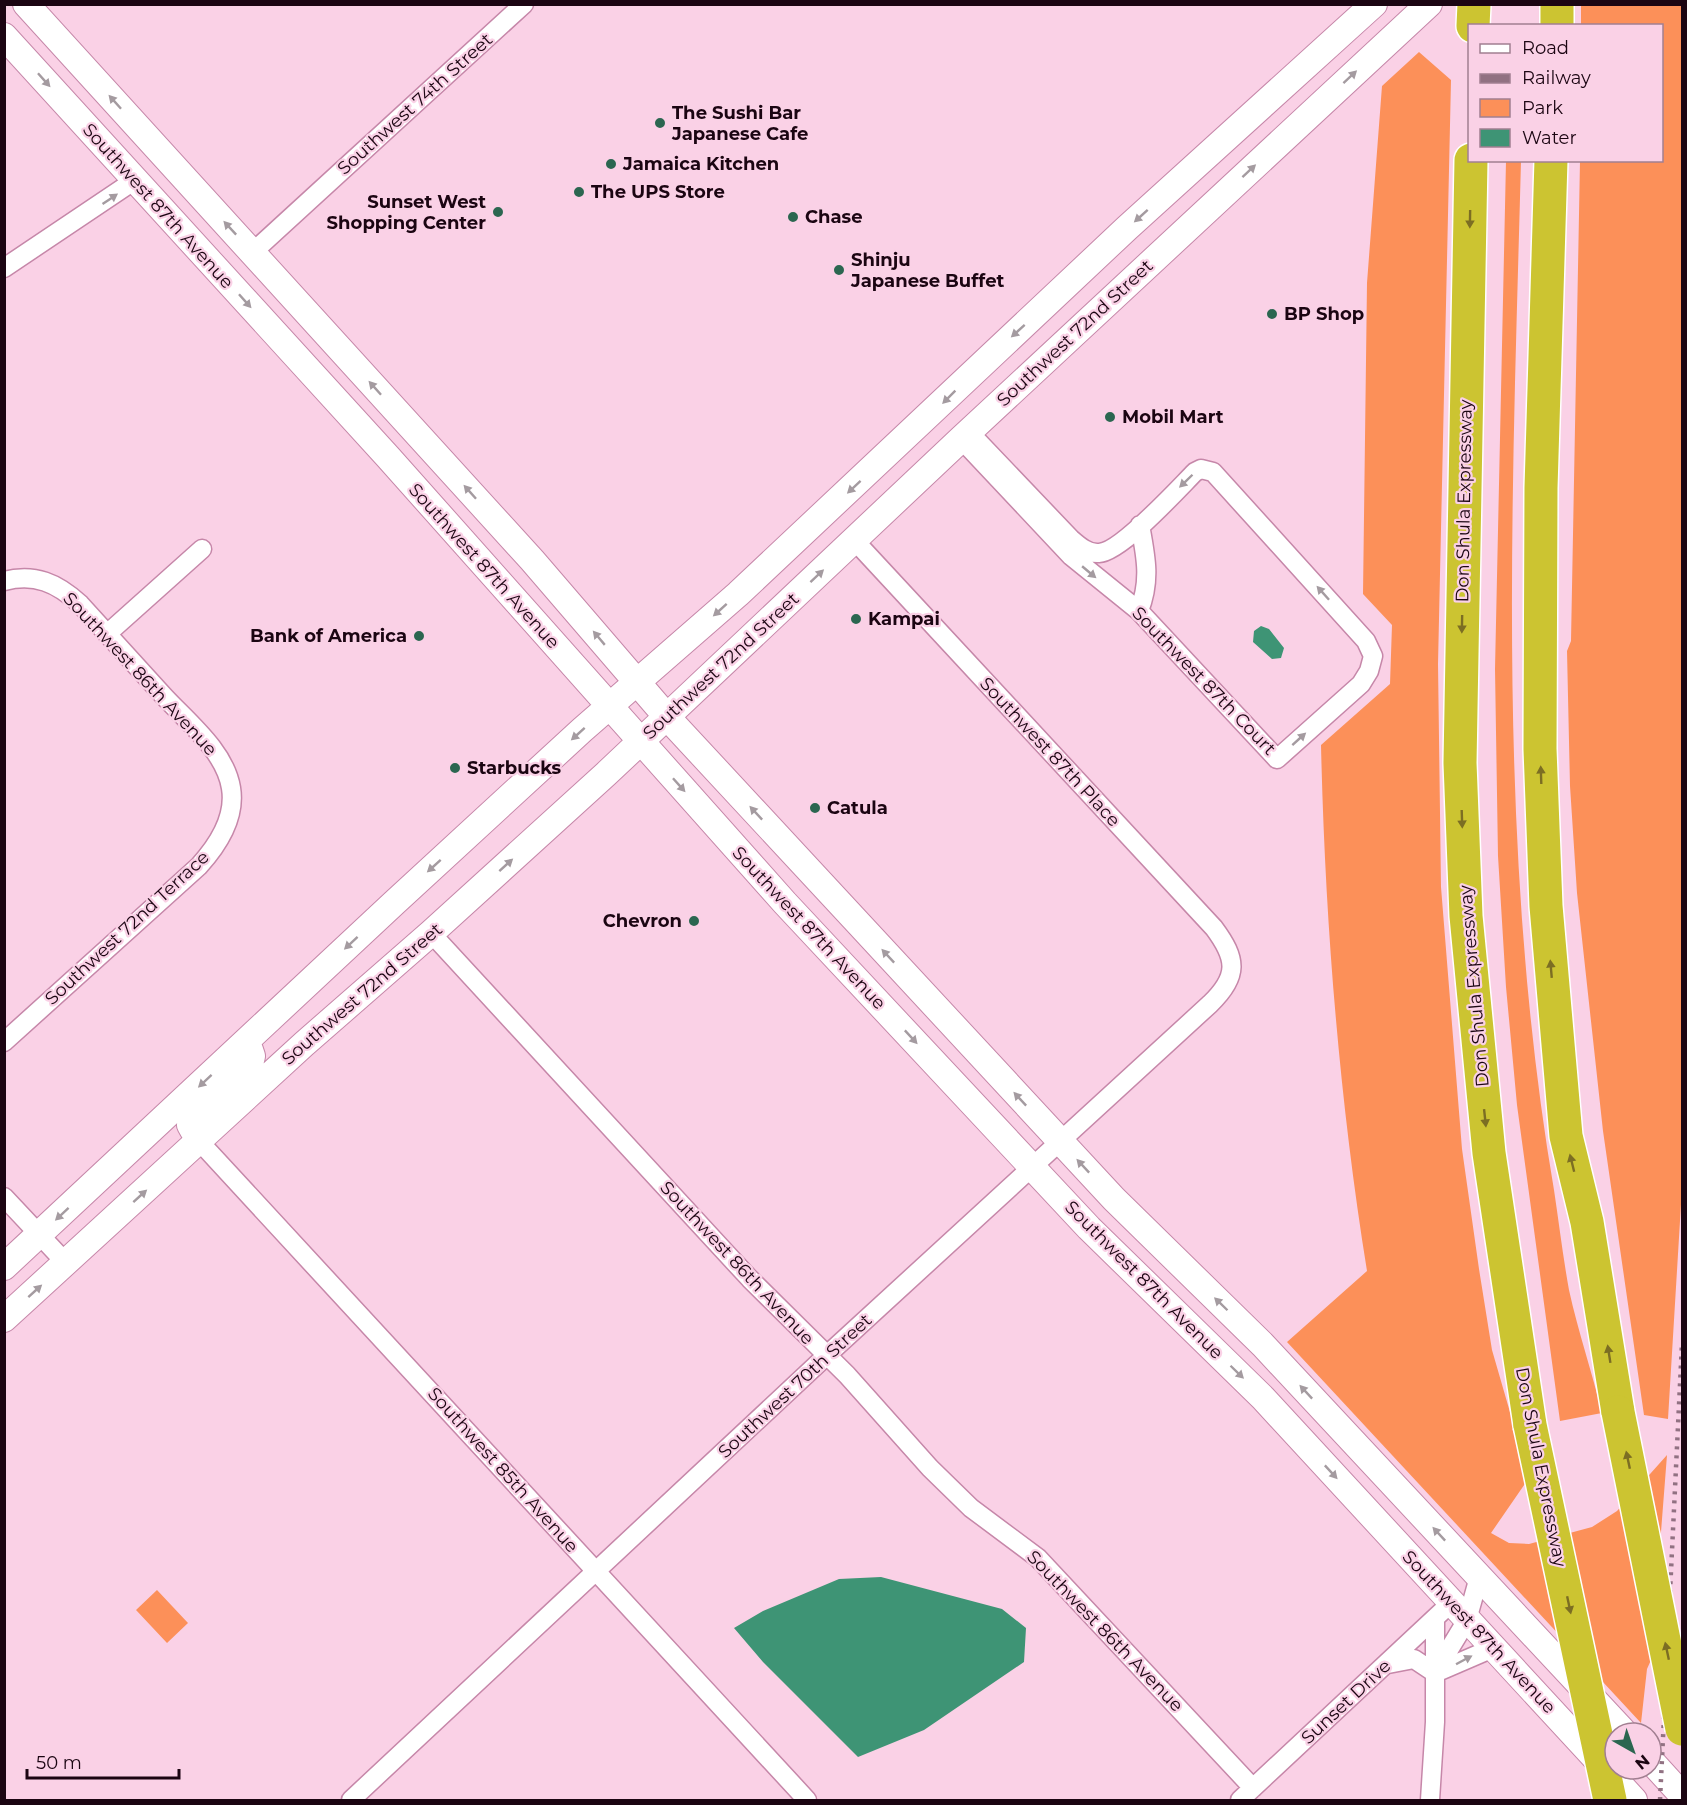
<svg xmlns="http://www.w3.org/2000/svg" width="1687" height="1805" font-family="Montserrat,sans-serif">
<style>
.green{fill:#fc9059}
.water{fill:#3e9475}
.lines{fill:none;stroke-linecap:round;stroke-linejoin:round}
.minor-casing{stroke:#c687a9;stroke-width:21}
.secondary-casing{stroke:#c687a9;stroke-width:28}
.motorway-casing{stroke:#fff;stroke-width:36}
.minor{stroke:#fff;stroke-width:18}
.secondary{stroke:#fff;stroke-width:26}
.motorway{stroke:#ccc431;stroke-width:33}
.rail{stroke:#917182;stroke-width:4.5;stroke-dasharray:3 6;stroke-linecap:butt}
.motorway-bridge-casing{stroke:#fff;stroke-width:36;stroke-linecap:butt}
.motorway-bridge{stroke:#ccc431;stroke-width:33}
.oneway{fill:#a49ba0}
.oneway2{fill:#7c6e23}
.poi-dot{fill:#2b6650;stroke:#fad1e6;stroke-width:2}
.labels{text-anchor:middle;stroke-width:4.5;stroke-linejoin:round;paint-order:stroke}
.street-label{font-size:18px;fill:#1b0512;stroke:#fad1e6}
.poi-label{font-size:18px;font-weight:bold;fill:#1b0512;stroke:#fad1e6;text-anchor:start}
</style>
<rect width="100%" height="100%" fill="#fad1e6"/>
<!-- green -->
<path class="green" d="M1581,5H1682V1188L1668,1419L1644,1415L1603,1131L1577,893L1570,786L1567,651L1571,641L1580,161L1662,160V26L1581,25Z
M1419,52L1451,80L1438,664L1441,887L1462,1149L1479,1269L1492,1350L1529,1478L1491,1533L1509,1543L1529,1544L1592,1527L1617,1511L1667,1455L1651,1660L1647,1669L1641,1723L1287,1342L1367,1271C1339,1097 1325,920 1321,745L1390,684L1392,625L1363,594L1367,283L1382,86Z
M1506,161H1521C1512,503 1496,851 1554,1190C1559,1223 1563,1257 1569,1290C1578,1331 1592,1372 1602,1413L1560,1421L1517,1105L1506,987L1498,856L1495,669Z
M157,1590L188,1623L167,1643L136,1610Z"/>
<!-- water -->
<path class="water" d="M1261,626L1269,629L1284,648L1281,658L1272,659L1253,642L1254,631Z
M881,1577L1002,1609L1026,1628L1024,1662L924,1730L858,1757L763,1662L734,1628L763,1611L839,1579Z"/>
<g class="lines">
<!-- minor casing -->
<g class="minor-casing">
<path id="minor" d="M253,252L524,4
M4,268L135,180
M961,439L1071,556L1139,611L1277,759L1361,684L1369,671L1373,656L1366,641L1213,472L1201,469L1195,472C1178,489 1121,552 1099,553C1088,554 1079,546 1071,539L969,432
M4,581C35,573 57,583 80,604C107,634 134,663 161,693C185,720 225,750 231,788C236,818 218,845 199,866L4,1042
M1139,611C1151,581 1146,557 1140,525
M107,634L202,549
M431,933L750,1279L847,1375L930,1468L971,1508L1038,1558L1253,1788
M199,1141L807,1800
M4,1197L66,1263
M1388,1664L1414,1659L1435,1673
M1436,1671L1467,1620L1479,1577
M1435,1673L1493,1648
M351,1800L826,1356L1210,1004C1239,976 1237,959 1214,928L855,541
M1240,1800L1451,1603
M1430,1800L1435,1722V1618"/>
</g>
<!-- secondary casing -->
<g class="secondary-casing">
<path id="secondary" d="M26,4L532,560L667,717L860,925L1114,1199L1263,1345L1625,1733
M4,36L388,457L785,903L1089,1228L1263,1398L1634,1800
M199,1141L190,1125L194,1117L250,1064L252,1056L247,1041
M4,1267L394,903L582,730L738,594L1127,228L1374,4
M4,1319L304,1044L431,933L606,774L961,439L1429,4
M1651,1761L1682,1795"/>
</g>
<!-- motorway casing -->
<g class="motorway-casing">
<path id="motorway" d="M1473,26L1474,4
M1557,26V4
M1471,160L1460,763L1466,916L1489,1153L1530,1425
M1551,160L1541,488L1540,749L1546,906L1566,1136L1587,1222L1618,1412"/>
</g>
<!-- minor -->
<use href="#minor" class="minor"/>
<!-- secondary -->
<use href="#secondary" class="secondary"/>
<!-- motorway -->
<use href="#motorway" class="motorway"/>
<!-- rail -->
<path class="rail" d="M1660,1800L1682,1343"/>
<!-- motorway-bridge casing -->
<g class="motorway-bridge-casing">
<path id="motorway-bridge" d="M1618,1412L1682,1729
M1530,1425L1610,1800"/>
</g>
<!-- motorway-bridge -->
<use href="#motorway-bridge" class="motorway-bridge"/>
</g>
<!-- one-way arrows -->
<defs><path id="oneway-solid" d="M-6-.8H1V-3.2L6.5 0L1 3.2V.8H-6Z" transform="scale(1.5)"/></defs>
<g class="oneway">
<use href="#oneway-solid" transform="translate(1350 77) rotate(-43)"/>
<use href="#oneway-solid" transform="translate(44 80) rotate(48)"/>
<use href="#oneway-solid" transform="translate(115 102) rotate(-132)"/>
<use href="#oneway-solid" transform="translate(1249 171) rotate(-43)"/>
<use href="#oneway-solid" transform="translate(110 199) rotate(-34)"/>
<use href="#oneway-solid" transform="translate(1141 216) rotate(138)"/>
<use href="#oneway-solid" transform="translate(230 228) rotate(-133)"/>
<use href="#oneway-solid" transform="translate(245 301) rotate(48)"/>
<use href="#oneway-solid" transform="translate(1018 331) rotate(138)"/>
<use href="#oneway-solid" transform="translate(375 388) rotate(-132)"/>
<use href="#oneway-solid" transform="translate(949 397) rotate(135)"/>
<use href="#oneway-solid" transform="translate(1186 481) rotate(136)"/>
<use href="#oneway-solid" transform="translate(854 487) rotate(137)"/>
<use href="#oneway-solid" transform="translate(470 492) rotate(-132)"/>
<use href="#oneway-solid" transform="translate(1089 572) rotate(40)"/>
<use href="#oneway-solid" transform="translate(817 576) rotate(-43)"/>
<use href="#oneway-solid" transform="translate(1323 593) rotate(-132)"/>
<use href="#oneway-solid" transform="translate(720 610) rotate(138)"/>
<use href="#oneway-solid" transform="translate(599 638) rotate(-130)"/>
<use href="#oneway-solid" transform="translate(578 734) rotate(138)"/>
<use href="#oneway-solid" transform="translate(1299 739) rotate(-42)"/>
<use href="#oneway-solid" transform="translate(679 785) rotate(48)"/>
<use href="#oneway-solid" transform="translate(756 813) rotate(-133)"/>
<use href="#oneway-solid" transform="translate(506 865) rotate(-42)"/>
<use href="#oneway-solid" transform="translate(434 866) rotate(138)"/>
<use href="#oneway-solid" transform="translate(351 943) rotate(137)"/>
<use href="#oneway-solid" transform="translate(888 956) rotate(-133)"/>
<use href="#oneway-solid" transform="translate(911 1037) rotate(47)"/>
<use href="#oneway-solid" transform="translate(205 1081) rotate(137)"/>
<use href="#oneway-solid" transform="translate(1020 1099) rotate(-133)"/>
<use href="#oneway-solid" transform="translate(1083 1166) rotate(-133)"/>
<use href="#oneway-solid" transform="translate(140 1196) rotate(-42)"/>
<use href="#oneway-solid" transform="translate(62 1214) rotate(137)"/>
<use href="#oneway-solid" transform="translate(35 1291) rotate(-42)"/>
<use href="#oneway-solid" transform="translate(1221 1304) rotate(-136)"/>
<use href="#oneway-solid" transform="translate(1237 1372) rotate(44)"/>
<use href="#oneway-solid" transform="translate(1306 1392) rotate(-133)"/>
<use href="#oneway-solid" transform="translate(1331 1472) rotate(47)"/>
<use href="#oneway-solid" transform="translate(1439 1534) rotate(-133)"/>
<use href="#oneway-solid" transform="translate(1464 1660) rotate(-28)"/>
</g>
<g class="oneway2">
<use href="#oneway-solid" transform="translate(1470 219) rotate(91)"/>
<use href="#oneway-solid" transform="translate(1462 624) rotate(91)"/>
<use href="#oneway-solid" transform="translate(1541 775) rotate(-92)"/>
<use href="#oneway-solid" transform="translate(1462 819) rotate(88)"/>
<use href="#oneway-solid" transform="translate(1551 969) rotate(-95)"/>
<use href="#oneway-solid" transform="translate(1485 1118) rotate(84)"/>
<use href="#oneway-solid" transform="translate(1572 1163) rotate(-104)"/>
<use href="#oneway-solid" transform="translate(1609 1354) rotate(-99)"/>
<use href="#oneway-solid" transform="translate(1628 1460) rotate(-102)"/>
<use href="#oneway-solid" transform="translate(1569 1605) rotate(78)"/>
<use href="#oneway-solid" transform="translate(1667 1651) rotate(-102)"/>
</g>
<!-- markers -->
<g class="poi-dot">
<circle cx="660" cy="123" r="6"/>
<circle cx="611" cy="164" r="6"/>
<circle cx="579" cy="192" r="6"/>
<circle cx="498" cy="212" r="6"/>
<circle cx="793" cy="217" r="6"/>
<circle cx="839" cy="270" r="6"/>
<circle cx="1272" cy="314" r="6"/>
<circle cx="1110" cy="417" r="6"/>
<circle cx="856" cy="619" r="6"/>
<circle cx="419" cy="636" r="6"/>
<circle cx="455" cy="768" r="6"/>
<circle cx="815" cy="808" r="6"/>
<circle cx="694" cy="921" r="6"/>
</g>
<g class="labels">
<!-- street labels -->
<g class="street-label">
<text transform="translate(415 104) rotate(-42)" y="6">Southwest 74th Street</text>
<text transform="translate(158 206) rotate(48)" y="6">Southwest 87th Avenue</text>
<text transform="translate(1075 333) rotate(-43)" y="6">Southwest 72nd Street</text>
<text transform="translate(1464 501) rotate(-89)" y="6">Don Shula Expressway</text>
<text transform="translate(484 566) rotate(48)" y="6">Southwest 87th Avenue</text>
<text transform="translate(721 666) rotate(-43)" y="6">Southwest 72nd Street</text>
<text transform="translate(140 674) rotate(47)" y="6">Southwest 86th Avenue</text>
<text transform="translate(1204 681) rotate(46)" y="6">Southwest 87th Court</text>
<text transform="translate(1050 752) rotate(47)" y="6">Southwest 87th Place</text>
<text transform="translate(127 928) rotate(-43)" y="6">Southwest 72nd Terrace</text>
<text transform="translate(809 928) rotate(47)" y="6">Southwest 87th Avenue</text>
<text transform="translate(1474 986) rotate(-95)" y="6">Don Shula Expressway</text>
<text transform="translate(362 994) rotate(-41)" y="6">Southwest 72nd Street</text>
<text transform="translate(737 1263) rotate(47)" y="6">Southwest 86th Avenue</text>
<text transform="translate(1144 1280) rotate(45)" y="6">Southwest 87th Avenue</text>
<text transform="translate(795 1386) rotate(-43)" y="6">Southwest 70th Street</text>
<text transform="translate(1541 1467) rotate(79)" y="6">Don Shula Expressway</text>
<text transform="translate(503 1470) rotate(48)" y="6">Southwest 85th Avenue</text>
<text transform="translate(1105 1631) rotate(46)" y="6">Southwest 86th Avenue</text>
<text transform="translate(1479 1632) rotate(47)" y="6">Southwest 87th Avenue</text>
<text transform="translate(1346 1702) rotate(-43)" y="6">Sunset Drive</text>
</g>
<!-- poi labels -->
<g class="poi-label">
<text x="672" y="119">The Sushi Bar<tspan x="672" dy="21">Japanese Cafe</tspan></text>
<text x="623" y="170">Jamaica Kitchen</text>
<text x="591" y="198">The UPS Store</text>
<text x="486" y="208" text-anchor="end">Sunset West<tspan x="486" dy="21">Shopping Center</tspan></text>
<text x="805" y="223">Chase</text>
<text x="851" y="266">Shinju<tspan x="851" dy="21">Japanese Buffet</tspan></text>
<text x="1284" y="320">BP Shop</text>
<text x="1122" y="423">Mobil Mart</text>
<text x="868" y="625">Kampai</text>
<text x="407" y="642" text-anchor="end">Bank of America</text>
<text x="467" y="774">Starbucks</text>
<text x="827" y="814">Catula</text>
<text x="682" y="927" text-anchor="end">Chevron</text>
</g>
</g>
<!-- border -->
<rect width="1687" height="1805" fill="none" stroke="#1b0512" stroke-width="12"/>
<!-- legend -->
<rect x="1468" y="24" width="195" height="138" fill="#fad1e6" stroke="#a17f91" stroke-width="1.5"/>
<rect x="1480" y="44" width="30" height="9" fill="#ffffff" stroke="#a17f91" stroke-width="1.5"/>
<text x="1522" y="54" font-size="18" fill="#1b0512">Road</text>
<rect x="1480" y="74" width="30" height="9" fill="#917182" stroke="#a17f91" stroke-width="1.5"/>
<text x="1522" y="84" font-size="18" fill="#1b0512">Railway</text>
<rect x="1480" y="99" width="30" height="18" fill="#fc9059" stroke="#a17f91" stroke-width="1.5"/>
<text x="1522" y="114" font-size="18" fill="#1b0512">Park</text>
<rect x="1480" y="129" width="30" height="18" fill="#3e9475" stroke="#a17f91" stroke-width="1.5"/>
<text x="1522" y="144" font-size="18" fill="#1b0512">Water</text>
<!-- north arrow -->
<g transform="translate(1633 1751) rotate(140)"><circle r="28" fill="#fad1e6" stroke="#a17f91" stroke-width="1.5"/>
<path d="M0-4.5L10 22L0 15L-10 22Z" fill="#2b6650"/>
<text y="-9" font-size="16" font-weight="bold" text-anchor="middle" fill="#1b0512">N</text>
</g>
<!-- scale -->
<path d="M27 1769v9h152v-9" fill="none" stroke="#1b0512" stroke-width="3"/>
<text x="36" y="1769" font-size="18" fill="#1b0512" stroke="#fad1e6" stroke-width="4.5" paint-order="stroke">50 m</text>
</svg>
